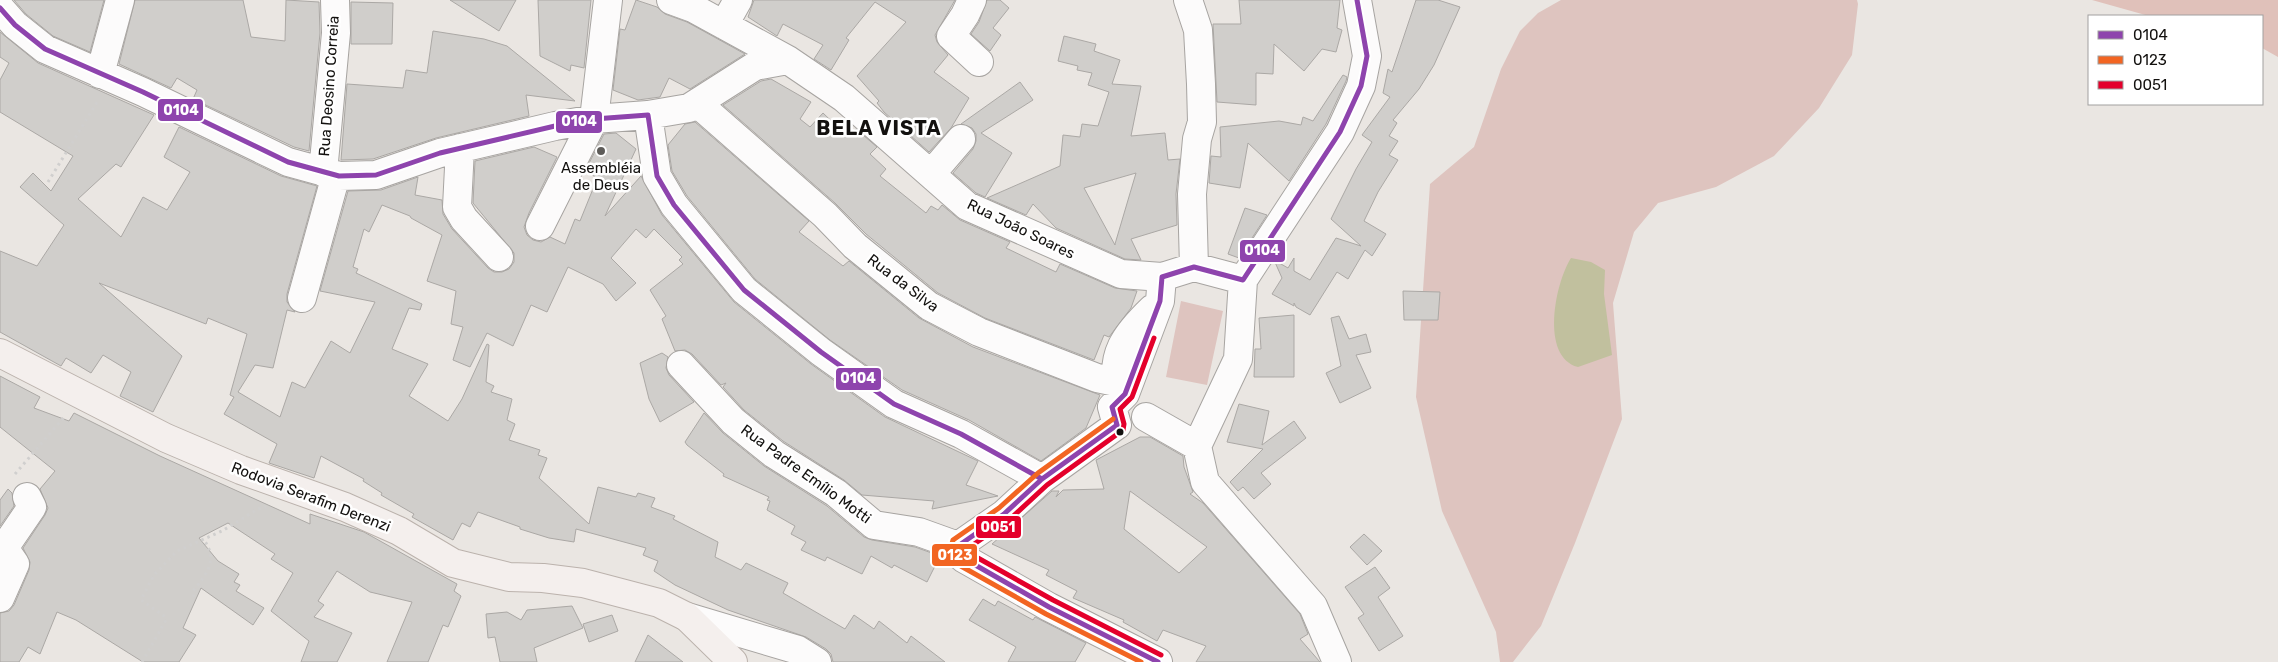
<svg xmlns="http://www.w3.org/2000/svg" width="2278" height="662" font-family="Rubik,sans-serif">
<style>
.green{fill:#dec4bf}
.forest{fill:#e0c1ba}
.water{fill:#c1c09e}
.building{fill:#d0cecb;stroke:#aba8a5;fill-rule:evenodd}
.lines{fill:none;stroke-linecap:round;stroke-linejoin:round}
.minor-casing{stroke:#a7a4a1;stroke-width:30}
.major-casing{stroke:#bbb2ac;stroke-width:30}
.path{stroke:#d0cfce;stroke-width:3;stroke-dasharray:2.5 4;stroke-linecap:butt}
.minor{stroke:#fcfbfb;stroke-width:28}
.major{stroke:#f4efed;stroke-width:28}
.bus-1-casing{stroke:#fff;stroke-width:9}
.bus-2-casing{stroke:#fff;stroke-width:9}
.bus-3-casing{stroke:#fff;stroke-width:9}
.bus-1{stroke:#8e44ad;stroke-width:5}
.bus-2{stroke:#f26522;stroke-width:5}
.bus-3{stroke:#e4002b;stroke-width:5}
.poi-dot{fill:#5e5c59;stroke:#fff;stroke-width:2}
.bus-dot{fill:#13110f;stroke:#fff;stroke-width:2}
.labels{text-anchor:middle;stroke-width:5;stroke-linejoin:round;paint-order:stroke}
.street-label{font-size:15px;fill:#13110f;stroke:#fff}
.poi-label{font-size:15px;fill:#13110f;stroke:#fff}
.district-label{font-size:20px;font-weight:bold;letter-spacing:1px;fill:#13110f;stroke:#fff}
.line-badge{stroke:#fff;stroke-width:2}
.badge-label{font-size:14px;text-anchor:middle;font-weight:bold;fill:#fff}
</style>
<rect width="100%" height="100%" fill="#eae6e2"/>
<!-- green -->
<path class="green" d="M1561,0H1857L1858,4L1852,55L1819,108L1774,156L1716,187L1658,203L1634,232L1613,303L1622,419L1575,543L1541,626L1513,662H1500L1496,632L1442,511L1416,397L1430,184L1474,147L1501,69L1520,31L1538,13Z
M1181,301L1223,311L1207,385L1166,377Z"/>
<!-- forest -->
<path class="forest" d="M2092,0H2278V57L2262,48V16H2149Z"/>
<!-- water -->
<path class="water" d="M1571,258L1591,262L1605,270L1604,294L1612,355L1578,367C1540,357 1555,283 1571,258Z"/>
<!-- building -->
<path class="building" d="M14,0H104L90,52L53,36L26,14Z
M135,0H243L251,37L285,41L286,0L319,2L320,33L309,151L294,147L193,99L197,90L177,78L171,88L119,64Z
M450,0H516L499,31Z
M538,0H591L584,68L571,65L570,71L540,56Z
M636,0L657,7L665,14L687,22L745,54L690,89L669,78L660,97L638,100L613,90L620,29L625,30Z
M754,0H955L935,35L937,42L948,55L934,72L969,98L951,128L929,152L884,112L877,103L879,101L857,76L906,22L875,2L846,38L849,40L831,70L814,59L823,45L783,24L777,36L748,17Z
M987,0H1000L1009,8L993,28L1001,35L990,51L971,34L979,22Z
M1239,0H1340L1337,28L1342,30L1336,52L1322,49L1304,71L1274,44L1273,74L1256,73V105L1217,102L1213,24H1241Z
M1416,0H1438L1460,7L1434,65L1419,89L1393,120L1397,123L1389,136L1398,141L1389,155L1398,160L1378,192L1364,221L1386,234L1372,256L1365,250L1348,279L1337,272L1310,315L1296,307L1294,303V306L1272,294L1282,278L1274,260L1288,268L1294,258V271L1310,280L1336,238L1361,246L1331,219L1356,169L1372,142L1362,135L1390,97L1383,93L1388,69L1392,72Z
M351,2L393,3L392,44H351Z
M433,31L484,39L507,46L575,101L526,95L529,116L436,138L373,159L341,160L347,84L403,88L406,70L427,73Z
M0,32L38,63L154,115L121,167L116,164L78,199L121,237L143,197L167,210L190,172L164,157L179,127L281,176L317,186L287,294V302L295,312L287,310L273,368L255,365L238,392L280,417L292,382L305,388L331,341L350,353L375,302L320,291L348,191L381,190L418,177L415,195L442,200L443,214L452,229L488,268L494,272H502L509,269L514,262V253L473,203L475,161L534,147L557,157L529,213L524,227L527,235L533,240L541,242L550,237L565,244L575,219L580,221L597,179L586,169L604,134L616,133L636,149L605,216L641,176L662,215L734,302L811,364L885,417L978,461L966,485L998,496L932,509L934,501L862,495L844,480L783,441L744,410L723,387L726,383L721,385L692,354L685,350L675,351L662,319L666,316L650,290L683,264L679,260L682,257L654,229L646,238L636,229L611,258L636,283L616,301L603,284L568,267L547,312L531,305L513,346L487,333L470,367L453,360L463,327L451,324L456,291L427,281L442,235L411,218L410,216L382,205L369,232L364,229L353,267L358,269L356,273L422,304L420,310L409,308L392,349L428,364L409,396L448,421L462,399L487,344L489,345L486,382L494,386L491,392L512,399L507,420L515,424L509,440L540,450L538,455L547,458L539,478L589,524L598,487L636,497L638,493L655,498L651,507L675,516L673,519L718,542L715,557L741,570L746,563L788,583L783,593L845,629L854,615L874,629L879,621L907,643L911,636L945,662H833L831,654L826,649L806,637L728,610L675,585L654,571L658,561L643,555L646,548L576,529L574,542L549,538L520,529V527L478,512L470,527L462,523L453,540L412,517L414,514L381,495L382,493L363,481L364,479L321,456L314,478L269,463L277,444L224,414L234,397L230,395L247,334L208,318L206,324L99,283L182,356L153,412L120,396L131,372L103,355L91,373L66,358L61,366L0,332V251L37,266L64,225L20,187L33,173L51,191L73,156L0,112V80L9,63L0,57Z
M1064,36L1096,44L1094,51L1120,60L1112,84L1141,86L1131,136L1165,133L1168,160L1180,159L1176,194L1177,225L1131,239L1141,260L1125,259L1056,228L1033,204L1026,215L987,198L1060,166L1063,135L1080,137L1082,124L1098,126L1109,92L1088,85L1092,73L1077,70L1078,66L1058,61ZM1136,173L1115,244V245L1084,188Z
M1343,75L1347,77L1346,81L1326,124L1289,181L1248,143L1240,188L1209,183L1211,156L1221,157L1220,127L1279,121L1301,125L1303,117L1313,121Z
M771,79L811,102L800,119L810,127L823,113L847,136L856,129L877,147L870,154L886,169L880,176L926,213L931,206L938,210L942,205L960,220L1010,242L1006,248L1056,272L1060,264L1115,288L1137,291L1131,308L1109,337L1104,335L1094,360L985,318L938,293L866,234L835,203L723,105L761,81Z
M1020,82L1033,100L981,133L1012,153L985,197L976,193L953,173L973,149L976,141V134L972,128L961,124Z
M695,122L809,221L799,232L843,266L849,261L919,318L973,347L1100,395L1086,428L1041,461L969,420L902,390L830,340L755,279L687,196L672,171L668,145L685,124Z
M1245,208L1267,215L1239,258L1228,254Z
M1403,291L1440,292L1438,320H1404Z
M1294,315V377H1254L1255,349H1261L1259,318Z
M1339,316L1349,339L1366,334L1371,352L1356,355L1371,388L1340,403L1326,373L1341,366L1331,318Z
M662,353L668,357L666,368L669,375L694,402L660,422L649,399L640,363Z
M0,376L40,397L34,408L69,421L74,413L160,456L310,524V514L364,532L457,584L454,591L461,596L448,627L443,625L428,662H387L412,602L370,592L337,571L318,601L324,605L314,617L352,633L337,662H301L309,641L271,611L293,573L271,559L275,554L228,523L199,538L218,561L239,574L234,582L240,585L236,591L264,608L253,625L201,588L183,628L196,635L179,662H143L76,620L57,612L40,654L28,647L19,662H0V613L9,611L14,605L29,570L30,562L23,548L45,515L48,508L40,489L55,471L0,427Z
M1239,404L1269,411L1262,445L1294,421L1306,438L1261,473L1271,484L1254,499L1243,487L1238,491L1230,482L1263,449L1227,442Z
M704,413L723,433L764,466L827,506L864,537L872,540L915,547L940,556L927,582L894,565L892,568L871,556L862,574L827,557L825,561L801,550L806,542L791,534L795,526L767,510L770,501L767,500L769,497L723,476L724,474L687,445L685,442Z
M1140,437H1150L1183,456L1184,467L1193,492L1190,494L1203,503L1300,614L1308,634L1300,639L1320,662H1196L1206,646L1163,630L1157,641L1123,622L1124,620L1073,598L1077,591L1046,575L1049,570L992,544L1052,491H1059L1056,497L1063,490L1104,489L1096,460ZM1130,491L1207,547L1179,573L1124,529Z
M8,489L12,493L14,506L0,526V500Z
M1364,534L1382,551L1367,565L1350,547Z
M1375,567L1390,588L1378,597L1403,636L1379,651L1358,618L1364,614L1345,587Z
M983,599L995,606L998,601L1033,620L1035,617L1086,643L1075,662H1008L1016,647L969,620Z
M572,606L583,628L534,648L537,662H500L495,637L488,638L486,614L507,612L521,620L527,610Z
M612,615L618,631L589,642L583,624Z
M648,635L683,662H635Z"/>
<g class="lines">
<!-- minor casing -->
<g class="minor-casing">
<path id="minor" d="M671,0L693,8L788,60L844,98L967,206L1121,274L1162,277L1194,267L1243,280L1340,132L1361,86L1367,56L1357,0
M972,0L965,15L951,36L979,62
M1188,0L1198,30L1201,84L1202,122L1197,139L1192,194L1194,267
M0,8L15,25L45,49L143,92L288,162L339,176L376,175L440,153L555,126L594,119L648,115L689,108L755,66L788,60
M724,25L738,0
M100,74L120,0
M697,103L825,215L855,246L929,306L979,332L1097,378L1116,382
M648,115L657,176L674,205L744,290L821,352L894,404L961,434L1042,479
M460,148L457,207L464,219L499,257
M323,172L336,33L335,0
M931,174L961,139
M540,226L594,119L608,0
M302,298L336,175
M681,365L733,421L774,454L836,493L874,525L919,532L958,546L963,558L1049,607L1158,662
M1119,393C1109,355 1126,334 1152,309
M1146,417L1197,446L1205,482L1313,606L1337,662
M1117,425L1112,407L1125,394L1160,301L1162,277
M1197,446L1238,359L1243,280
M958,546L1004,514L1042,479L1117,425
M0,598L15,564L4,548L32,507L27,497
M687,617L798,650L817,662"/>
</g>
<!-- major casing -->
<g class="major-casing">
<path id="major" d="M0,353L166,438L241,470L345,507L399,531L453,563L509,577L543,578L583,583L659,603L687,617L733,662"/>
</g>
<!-- path -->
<path class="path" d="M48,182L99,99
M15,474L66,415
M194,597L193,591C207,574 219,559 203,539
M142,662L166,620L164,616L141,600L154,575L177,551L222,531L258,509L266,507"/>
<!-- minor -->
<use href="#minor" class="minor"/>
<!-- major -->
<use href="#major" class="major"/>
<!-- bus-1 casing -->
<g class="bus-1-casing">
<path id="bus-1" d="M0,8L15,25L45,49L143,92L288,162L339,176L376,175L440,153L555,126L594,119L648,115L657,176L674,205L744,290L821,352L894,404L961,434L1042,479
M1117,425L1112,407L1125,394L1160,301L1162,277L1194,267L1243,280L1340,132L1361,86L1367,56L1357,0
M1117,425L1042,479L1004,514L958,546L963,558L1049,607L1158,662"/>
</g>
<!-- bus-2 casing -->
<g class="bus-2-casing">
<path id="bus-2" d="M1113,419L1038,473L999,508L953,540L951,547L959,565L1046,614L1141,662"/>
</g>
<!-- bus-3 casing -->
<g class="bus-3-casing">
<path id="bus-3" d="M1154,338L1132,397L1120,409L1124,424L1123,430L1047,485L1009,520L967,549L969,553L1053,600L1161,655"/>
</g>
<!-- bus-1 -->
<use href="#bus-1" class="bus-1"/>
<!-- bus-2 -->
<use href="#bus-2" class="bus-2"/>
<!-- bus-3 -->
<use href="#bus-3" class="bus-3"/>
</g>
<!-- markers -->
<circle class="poi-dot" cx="601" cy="151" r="5"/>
<circle class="bus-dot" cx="1120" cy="432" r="4.5"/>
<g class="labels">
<!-- street labels -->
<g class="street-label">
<text transform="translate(329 86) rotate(-86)" y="5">Rua Deosino Correia</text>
<text transform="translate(1021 229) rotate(26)" y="5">Rua João Soares</text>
<text transform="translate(903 283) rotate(37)" y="5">Rua da Silva</text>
<text transform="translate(806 474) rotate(36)" y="5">Rua Padre Emílio Motti</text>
<text transform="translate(311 497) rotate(21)" y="5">Rodovia Serafim Derenzi</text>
</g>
<!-- poi labels -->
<g class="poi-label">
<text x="601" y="173">Assembléia<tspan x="601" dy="17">de Deus</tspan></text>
</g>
<!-- district labels -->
<g class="district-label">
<text x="879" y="135">BELA VISTA</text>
</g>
</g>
<g class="line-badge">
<rect x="157" y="98" width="47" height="24" rx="5" fill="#8e44ad"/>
<rect x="555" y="110" width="48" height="24" rx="5" fill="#8e44ad"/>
<rect x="1239" y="239" width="47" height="24" rx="5" fill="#8e44ad"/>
<rect x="835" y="367" width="47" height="24" rx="5" fill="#8e44ad"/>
<rect x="975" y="515" width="47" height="24" rx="5" fill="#e4002b"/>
<rect x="931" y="543" width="47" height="24" rx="5" fill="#f26522"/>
</g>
<g class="badge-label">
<text x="181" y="115">0104</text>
<text x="579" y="126">0104</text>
<text x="1262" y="255">0104</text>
<text x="858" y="383">0104</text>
<text x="998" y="532">0051</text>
<text x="955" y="560">0123</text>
</g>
<!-- legend -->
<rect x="2088" y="15" width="175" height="90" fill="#ffffff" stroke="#a1a09f"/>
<rect x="2098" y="31" width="25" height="8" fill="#8e44ad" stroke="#a1a09f"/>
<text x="2133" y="40" font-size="15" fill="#13110f">0104</text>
<rect x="2098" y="56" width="25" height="8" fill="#f26522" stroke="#a1a09f"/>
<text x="2133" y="65" font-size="15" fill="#13110f">0123</text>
<rect x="2098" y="81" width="25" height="8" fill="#e4002b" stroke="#a1a09f"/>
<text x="2133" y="90" font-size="15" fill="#13110f">0051</text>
</svg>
